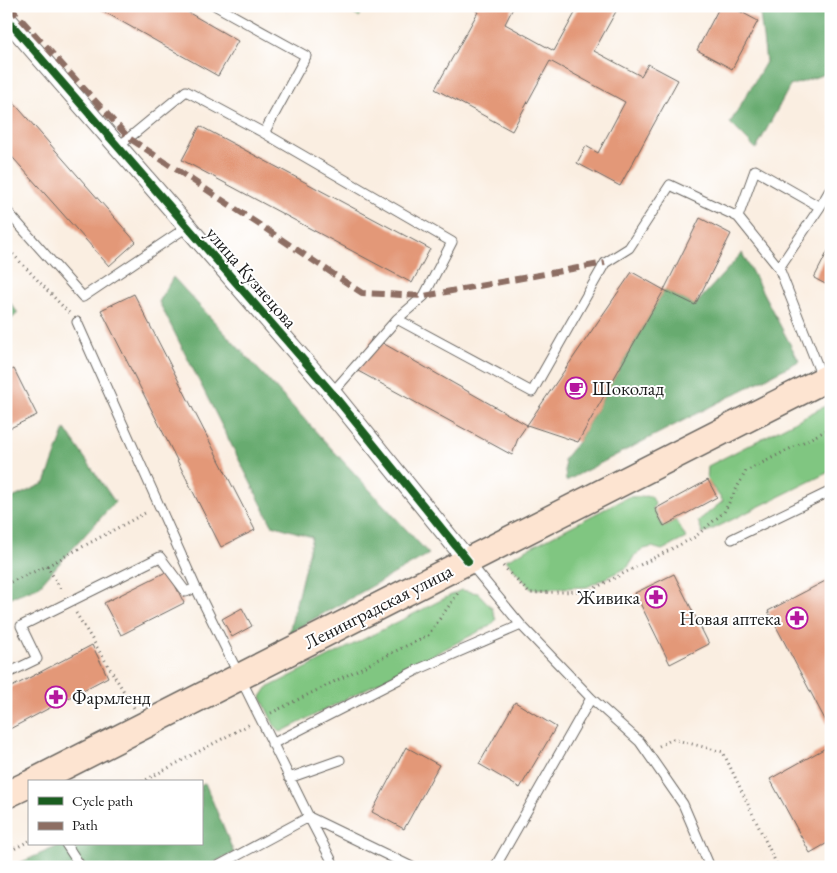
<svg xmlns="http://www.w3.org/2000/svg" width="837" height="873" font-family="'EB Garamond',serif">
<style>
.green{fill:#80c681;stroke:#4e714e}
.forest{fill:#68ab6f;stroke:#426446}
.building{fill:#e39878}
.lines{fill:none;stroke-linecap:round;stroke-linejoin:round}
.service-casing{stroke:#6a6661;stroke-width:11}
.minor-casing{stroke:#6a6661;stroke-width:20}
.secondary-casing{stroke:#6a6661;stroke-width:29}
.path{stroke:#6a6661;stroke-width:3;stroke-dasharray:1 4;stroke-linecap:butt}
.service{stroke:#fff;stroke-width:9}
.minor{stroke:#fff;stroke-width:18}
.secondary{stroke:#fde4d1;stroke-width:26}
.quiet{stroke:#8d6e63;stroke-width:6;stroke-dasharray:12 6;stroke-linecap:butt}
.cycleway-casing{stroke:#fff;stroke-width:11}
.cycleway{stroke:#1b5e20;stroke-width:8}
.labels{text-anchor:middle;stroke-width:4;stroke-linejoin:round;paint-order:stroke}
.street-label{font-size:19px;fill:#1c1c1c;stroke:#fff}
.poi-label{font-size:19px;fill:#1c1c1c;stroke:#fff;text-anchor:start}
</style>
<rect width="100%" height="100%" fill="#fff"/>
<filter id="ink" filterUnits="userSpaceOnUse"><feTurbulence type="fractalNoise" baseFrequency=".02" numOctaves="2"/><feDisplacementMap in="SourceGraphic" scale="10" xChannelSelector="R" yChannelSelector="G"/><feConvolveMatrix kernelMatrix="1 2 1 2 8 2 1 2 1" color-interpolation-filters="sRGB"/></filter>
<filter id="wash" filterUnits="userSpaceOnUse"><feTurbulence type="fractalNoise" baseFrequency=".0096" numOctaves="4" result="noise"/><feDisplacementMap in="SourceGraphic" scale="20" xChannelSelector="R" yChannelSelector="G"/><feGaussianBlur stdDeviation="1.12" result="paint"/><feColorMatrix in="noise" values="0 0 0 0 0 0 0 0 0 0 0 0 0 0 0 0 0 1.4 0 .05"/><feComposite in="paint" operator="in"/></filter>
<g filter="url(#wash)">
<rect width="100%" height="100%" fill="#faeee1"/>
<!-- green -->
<path class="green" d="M339,6H365L359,17Z
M831,403V471L703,534L698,521L723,501L707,480L708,466Z
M651,496L655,503L653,509L663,527L676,520L686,538L662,550L652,547L644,549L634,556L628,567L587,587L531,589L506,560L628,497Z
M461,590L478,593L492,608L496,620L490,626L281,732L274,725L261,697L267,688Z"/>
<!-- forest -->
<path class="forest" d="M759,6H831V72L790,86L756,149L730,123L766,62Z
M742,253L799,361L566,481L564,459L578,442L664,290L695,305Z
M173,277L429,554L289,633L312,537L272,525L159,302Z
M6,297L18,313L6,324Z
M65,429L115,502L38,587L6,599V501L45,483Z
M205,783L234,853L205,867H10L63,844H201V785Z"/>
<g id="blocks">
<!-- building -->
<path class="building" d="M94,6H177L238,41L218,76Z
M475,6H514L505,24L554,51L579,6H619L594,51L641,76L648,64L678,80L620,186L577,163L586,146L598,153L625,102L550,61L512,131L435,89L478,12L474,9Z
M720,6H730L758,21L732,69L697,50Z
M6,94L136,242L109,266L6,150Z
M200,126L430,249L412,283L182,160Z
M700,218L731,234L695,305L664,290Z
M831,245V287L814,278Z
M632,272L664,290L578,442L527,425L518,438L512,455L358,371L372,337L527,425Z
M134,294L255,530L221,547L101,310Z
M14,369L37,415L6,430V372Z
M708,480L717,497L664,526L655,509Z
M168,571L184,603L121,635L104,603Z
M674,574L709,644L670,664L635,593Z
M831,578V731L768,611Z
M242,608L252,626L232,637L222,619Z
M92,645L108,677L6,731V690Z
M515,702L556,727L520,788L479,764Z
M831,745V841L810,853L770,779Z
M406,747L439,765L404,829L372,812Z"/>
</g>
</g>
<g filter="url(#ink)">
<use href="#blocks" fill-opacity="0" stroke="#6a6661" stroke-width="1"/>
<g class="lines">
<!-- service casing -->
<g class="service-casing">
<path id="service" d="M264,133L452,242L424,296L397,319L332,393
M118,147L186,91L264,133L306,56L216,6
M6,210L83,297L187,227
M738,217L755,170L820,207
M397,319L532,392L605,263L629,248L670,185L738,217L779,268
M77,322L196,588L309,817L335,867
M822,377L779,268L820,207L831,188
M732,539L831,491
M469,562L521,625L591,698L640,742L683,804L710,867
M6,674L37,659L21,626L160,557L186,592L196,588
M272,744L419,669L521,625
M289,778L340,760
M66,844L81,867
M216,867L309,817L412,867
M495,867L591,698"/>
</g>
<!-- minor casing -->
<g class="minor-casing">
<path id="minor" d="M6,18L332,393L468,561"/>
</g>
<!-- secondary casing -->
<g class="secondary-casing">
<path id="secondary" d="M33,782L831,376
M6,795L29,784"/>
</g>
<!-- path -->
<path class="path" d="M828,6L831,8
M6,247L69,313
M47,566L62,591
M503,566L529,593L589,591L695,537L724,512L746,471L831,428
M6,584L47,566L145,513L144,510
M76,613L134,708
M271,713L428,635L459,592
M659,746L673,739L723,752L778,867
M142,782L250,724
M6,853L29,841"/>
<!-- service -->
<use href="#service" class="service"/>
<!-- minor -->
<use href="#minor" class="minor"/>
<!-- secondary -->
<use href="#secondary" class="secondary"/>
<!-- quiet -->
<path class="quiet" d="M9,6L129,138L362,293L424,296L605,263"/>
<!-- cycleway casing -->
<g class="cycleway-casing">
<path id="cycleway" d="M6,18L332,393L468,561"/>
</g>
<!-- cycleway -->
<use href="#cycleway" class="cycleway"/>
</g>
</g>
<!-- icons -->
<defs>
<g id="cafe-ring" transform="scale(1.125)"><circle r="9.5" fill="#fff" stroke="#b5179e" stroke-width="1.5"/><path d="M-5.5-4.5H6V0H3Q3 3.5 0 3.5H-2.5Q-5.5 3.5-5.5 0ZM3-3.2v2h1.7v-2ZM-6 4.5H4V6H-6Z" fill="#b5179e"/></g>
<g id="pharmacy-ring" transform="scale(1.125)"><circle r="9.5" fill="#fff" stroke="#b5179e" stroke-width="1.5"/><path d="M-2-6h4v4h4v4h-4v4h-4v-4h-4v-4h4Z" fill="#b5179e"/></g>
</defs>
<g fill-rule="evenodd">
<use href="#cafe-ring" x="576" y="388"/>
<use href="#pharmacy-ring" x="656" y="597"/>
<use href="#pharmacy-ring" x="797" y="618"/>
<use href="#pharmacy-ring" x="56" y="697"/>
</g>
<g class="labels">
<!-- street labels -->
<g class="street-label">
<text transform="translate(252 277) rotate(49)" y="7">улица Кузнецова</text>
<text transform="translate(378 606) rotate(-27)" y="7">Ленинградская улица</text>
</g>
<!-- poi labels -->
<g class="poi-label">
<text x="592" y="395">Шоколад</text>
<text x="640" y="604" text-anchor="end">Живика</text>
<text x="781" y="625" text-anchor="end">Новая аптека</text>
<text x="72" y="704">Фармленд</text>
</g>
</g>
<!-- margin -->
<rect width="837" height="873" fill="none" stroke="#fff" stroke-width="25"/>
<!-- legend -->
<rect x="28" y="780" width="175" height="65" fill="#ffffff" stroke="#a4a4a4"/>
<rect x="38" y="797" width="25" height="8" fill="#1b5e20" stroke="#a4a4a4"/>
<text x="72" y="806" font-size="15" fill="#1c1c1c">Cycle path</text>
<rect x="38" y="822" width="25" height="8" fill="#8d6e63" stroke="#a4a4a4"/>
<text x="72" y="830" font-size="15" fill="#1c1c1c">Path</text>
</svg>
